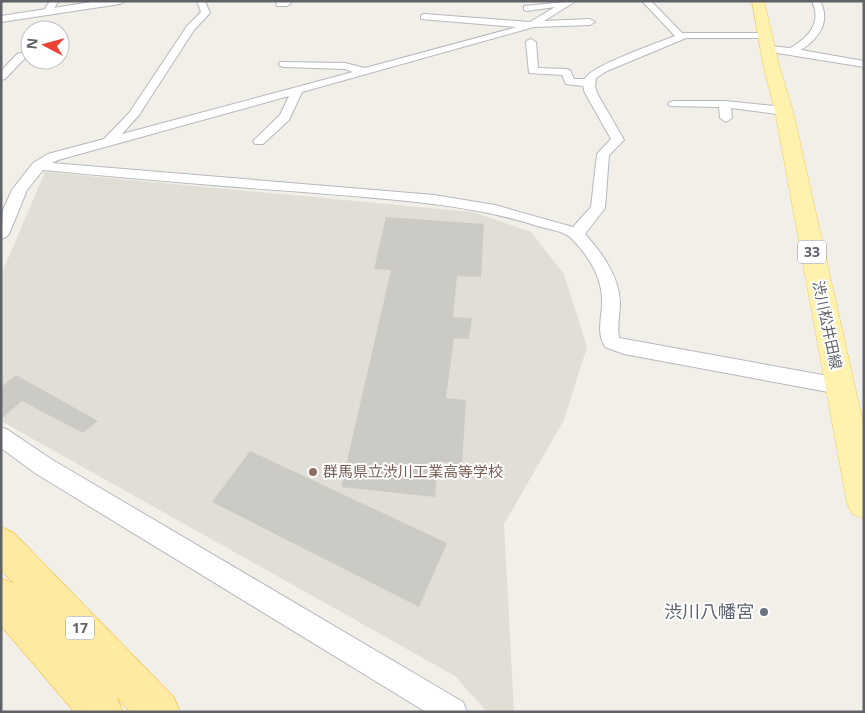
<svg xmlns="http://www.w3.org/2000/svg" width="865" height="713" font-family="'Noto Sans','Noto Sans JP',sans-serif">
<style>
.education{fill:#e1ded6}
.building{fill:#cccac5}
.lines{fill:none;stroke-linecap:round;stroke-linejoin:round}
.minor-casing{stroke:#b5b8bc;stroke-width:2}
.tertiary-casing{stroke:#b5b8bc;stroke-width:2}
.primary-casing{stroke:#f2c960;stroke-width:1}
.trunk-casing{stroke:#f9ab00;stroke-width:1}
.minor{fill:#fff;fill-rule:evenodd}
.tertiary{fill:#fff;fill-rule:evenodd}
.primary{fill:#fff2af;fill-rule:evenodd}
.trunk{fill:#feeaa1;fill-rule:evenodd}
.education-dot{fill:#8d6e63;stroke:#fff;stroke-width:2}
.worship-dot{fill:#6b7280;stroke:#fff;stroke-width:2}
.labels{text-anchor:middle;stroke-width:4;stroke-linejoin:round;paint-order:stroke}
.shield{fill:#fff;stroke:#8f9295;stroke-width:1}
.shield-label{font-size:14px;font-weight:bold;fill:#5f6368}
.street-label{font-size:15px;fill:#5f6368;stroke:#fff}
.education-label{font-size:15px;fill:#785e54;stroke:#fff;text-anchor:start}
.near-worship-label{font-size:18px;fill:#5b616d;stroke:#fff;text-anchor:end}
</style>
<rect width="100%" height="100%" fill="#f1efe8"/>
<!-- education -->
<path class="education" d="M45,172L473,212L531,232L564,274L587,347L564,420L504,524L514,712H487L455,676L1,421V275Z"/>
<!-- building -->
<path class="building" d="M386,217L484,224L481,277L457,276L453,317L472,318L469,339L454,338L446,398L466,400L462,465L438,461L435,497L341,487L391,270L374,269Z
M16,375L98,421L83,433L22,401L1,419V387Z
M250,451L447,543L419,607L212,502Z"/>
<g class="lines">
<!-- minor casing -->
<g class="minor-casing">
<path id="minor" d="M50,1H59L49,15H43L42,13Z
M197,1H205L210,13L194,30L139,115L122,134L353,72L345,69L284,67L280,66L279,64L280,62L345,63L365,68L517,27L421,19V15L424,14L530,22L555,7L527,11L524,10V6L576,1L544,21L590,19L595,22L590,25L534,27L302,92L289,120L263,144H255L253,141L280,115L289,96L58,160L52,163L434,195L495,205L573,227L591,207L597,154L611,139L585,93L583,86L566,84L562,75L529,73L526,42L528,40L531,39L536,42L538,68L566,69L570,70L574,79H585C590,66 658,43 675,36L642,1H651L682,33H768V37L765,38H686L607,71L596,78L595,86L597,93L624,140L609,155L605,208L585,234C602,253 619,276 620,302C620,314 617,326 619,338L839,378L846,380L849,386L846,392L839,394L624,354L605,347C597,334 601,320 602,306C604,281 590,257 572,239C565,231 551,230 541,227C464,202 383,199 303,192C216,186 130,178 43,170L27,190L9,234L6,237L1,239L3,210L12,190L33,163L48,154L104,139L129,113L187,26L201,12Z
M276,1H290L291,3L287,6H277Z
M812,1H820C831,22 819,38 801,50L864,61V67L765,51L764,49L769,46L790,48C809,37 822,23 812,1Z
M21,53L25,54V58L5,79L1,80V71L17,54Z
M674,101H725L784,107L790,111L784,115L731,108L732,118L726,122L720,118L719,107L670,106L668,104L670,102Z
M1,427L8,430L51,459L463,702L467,712H426L35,473L1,448Z"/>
</g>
<!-- tertiary casing -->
<g class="tertiary-casing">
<path id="tertiary" d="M98,1H125L120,4L1,22V16Z"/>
</g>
<!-- primary casing -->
<g class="primary-casing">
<path id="primary" d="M752,1H764L780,69L793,111L864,427V519L852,514L847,503L775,111L764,69Z"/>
</g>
<!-- trunk casing -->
<g class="trunk-casing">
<path id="trunk" d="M1,527L13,532L174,697L180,712H130L117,698L123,712H74L1,626V578L13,583L1,570Z"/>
</g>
<!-- minor -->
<use href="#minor" class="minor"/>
<!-- tertiary -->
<use href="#tertiary" class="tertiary"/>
<!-- primary -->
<use href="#primary" class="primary"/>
<!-- trunk -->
<use href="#trunk" class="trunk"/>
</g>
<!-- markers -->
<circle class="education-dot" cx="313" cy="472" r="5"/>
<circle class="worship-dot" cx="764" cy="612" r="5"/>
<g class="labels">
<!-- shield labels -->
<g class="shield">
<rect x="798" y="240.5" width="28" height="23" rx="4"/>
<rect x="66" y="616.5" width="28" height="23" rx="4"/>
</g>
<g class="shield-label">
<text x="812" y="257">33</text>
<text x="80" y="633">17</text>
</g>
<!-- street labels -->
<g class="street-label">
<text transform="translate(827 325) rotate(78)" y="5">渋川松井田線</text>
</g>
<!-- education labels -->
<g class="education-label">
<text x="323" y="477">群馬県立渋川工業高等学校</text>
</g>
<!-- near-worship labels -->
<g class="near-worship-label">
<text x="754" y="618">渋川八幡宮</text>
</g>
</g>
<!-- border -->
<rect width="865" height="713" fill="none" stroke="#5f6368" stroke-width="5"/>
<!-- north arrow -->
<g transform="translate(45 45) rotate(276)"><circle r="24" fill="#ffffff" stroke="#bfc1c3"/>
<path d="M0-4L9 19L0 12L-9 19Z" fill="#ea4335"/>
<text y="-8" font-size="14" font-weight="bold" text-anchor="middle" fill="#5f6368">N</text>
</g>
</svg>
